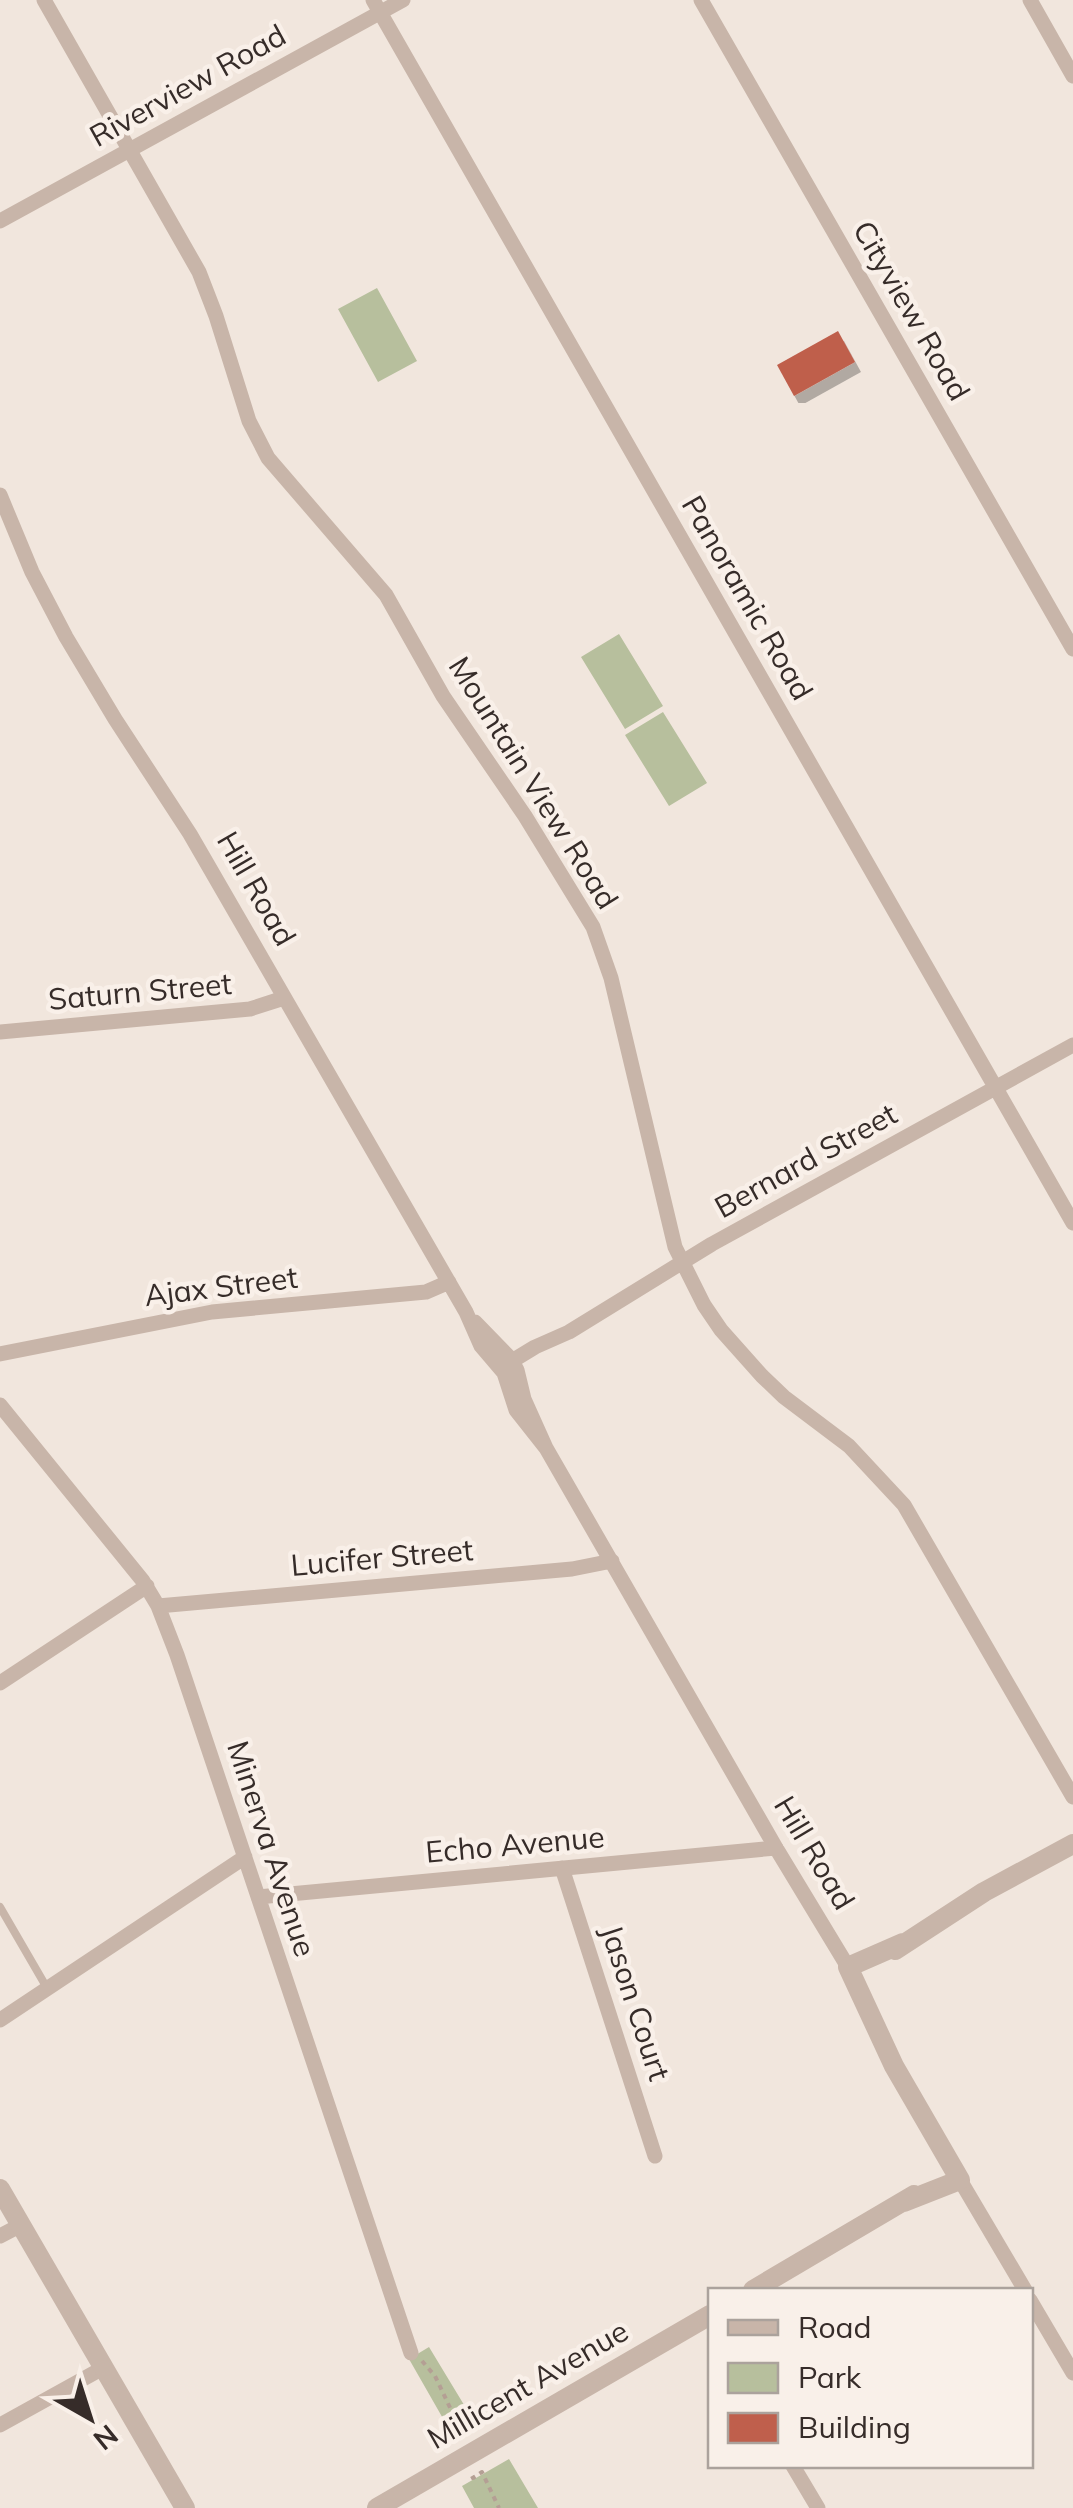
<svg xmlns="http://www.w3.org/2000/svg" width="1073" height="2508" font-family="Mulish,sans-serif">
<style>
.green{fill:#b7bf9d}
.building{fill:#bf5f4c;filter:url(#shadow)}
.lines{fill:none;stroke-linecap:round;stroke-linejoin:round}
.path{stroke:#b49f94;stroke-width:4;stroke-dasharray:5 5;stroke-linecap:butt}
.service{stroke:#c8b5a9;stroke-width:8}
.minor{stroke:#c8b5a9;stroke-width:15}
.tertiary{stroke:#c8b5a9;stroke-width:20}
.labels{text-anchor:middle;stroke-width:9;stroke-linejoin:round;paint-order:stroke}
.street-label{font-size:30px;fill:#362c29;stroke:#f9f0e9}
</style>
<defs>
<filter id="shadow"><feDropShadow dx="6" dy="10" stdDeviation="0" flood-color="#0004"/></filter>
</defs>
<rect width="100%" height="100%" fill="#f1e6dd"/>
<!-- green -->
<path class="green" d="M377,288L417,361L378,382L338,309Z
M619,634L663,706L625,729L581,657Z
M663,712L707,783L669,806L625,735Z
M429,2347L475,2423L453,2436L409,2359Z
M509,2459L538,2508H474L462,2486Z"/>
<!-- building -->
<path class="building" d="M838,331L855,362L794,396L777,365Z"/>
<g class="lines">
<!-- path -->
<path class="path" d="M422,2361L435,2376L463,2435
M472,2476L473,2478L482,2472L499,2508"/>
<!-- service -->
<path class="service" d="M0,1907L47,1988"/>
<!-- minor -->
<path class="minor" d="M44,0L199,272L216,316L249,421L268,458L386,595L443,696L525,816L593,927L611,978L675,1247L704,1305L721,1330L762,1376L784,1397L849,1446L904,1505L1073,1797
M373,0L1073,1223
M701,0L1073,649
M1030,0L1073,76
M0,221L403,0
M0,495L32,572L66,637L115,719L190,834L466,1312L481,1346L504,1373L516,1410L546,1448
M0,1032L250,1009L284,998
M475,1322L511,1359L517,1370L524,1399L546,1448L776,1848L848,1967
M0,1354L212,1312L426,1292L449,1282
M508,1367L512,1361L535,1347L569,1332L712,1244L1073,1045
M0,1405L143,1581L158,1606L177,1655L411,2353
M158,1606L572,1569L612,1561
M0,1683L147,1586
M562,1868L655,2156
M258,1897L776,1848
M0,2020L245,1857
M960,2180L1025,2290
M0,2236L21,2225
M1030,2300L1073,2373
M0,2425L103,2368
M793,2466L818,2508"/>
<!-- tertiary -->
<path class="tertiary" d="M903,1943L848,1967L894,2066L960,2180L904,2202
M895,1950L984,1892L1073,1844
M0,2189L185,2508
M753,2290L914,2195
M377,2508L710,2315"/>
</g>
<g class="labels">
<!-- street labels -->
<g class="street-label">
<text transform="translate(188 86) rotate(-29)" y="10">Riverview Road</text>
<text transform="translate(911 311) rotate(60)" y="10">Cityview Road</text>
<text transform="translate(747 598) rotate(60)" y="10">Panoramic Road</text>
<text transform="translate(533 783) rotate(58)" y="10">Mountain View Road</text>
<text transform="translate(256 889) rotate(60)" y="10">Hill Road</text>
<text transform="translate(140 992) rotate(-5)" y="10">Saturn Street</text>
<text transform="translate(806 1161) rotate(-29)" y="10">Bernard Street</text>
<text transform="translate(221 1287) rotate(-7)" y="10">Ajax Street</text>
<text transform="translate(382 1558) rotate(-5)" y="10">Lucifer Street</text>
<text transform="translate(515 1845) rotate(-5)" y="10">Echo Avenue</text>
<text transform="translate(271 1849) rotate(72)" y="10">Minerva Avenue</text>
<text transform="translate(814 1853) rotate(59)" y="10">Hill Road</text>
<text transform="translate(635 2003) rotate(72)" y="10">Jason Court</text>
<text transform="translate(528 2385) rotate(-30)" y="10">Millicent Avenue</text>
</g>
</g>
<!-- legend -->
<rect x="708" y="2288" width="325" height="180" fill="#f9f0e9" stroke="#aba29c" stroke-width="2.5"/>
<rect x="728" y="2320" width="50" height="15" fill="#c8b5a9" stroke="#aba29c" stroke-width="2.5"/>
<text x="798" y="2338" font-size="30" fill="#362c29">Road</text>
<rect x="728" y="2363" width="50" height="30" fill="#b7bf9d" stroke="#aba29c" stroke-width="2.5"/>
<text x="798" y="2388" font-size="30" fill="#362c29">Park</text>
<rect x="728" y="2413" width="50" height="30" fill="#bf5f4c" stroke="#aba29c" stroke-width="2.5"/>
<text x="798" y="2438" font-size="30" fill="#362c29">Building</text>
<!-- north arrow -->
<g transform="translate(90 2418) rotate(141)" stroke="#f9f0e9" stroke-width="8" paint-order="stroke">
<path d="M0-8L18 38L0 25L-18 38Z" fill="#362c29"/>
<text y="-15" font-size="28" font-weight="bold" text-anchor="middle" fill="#362c29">N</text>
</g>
</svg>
